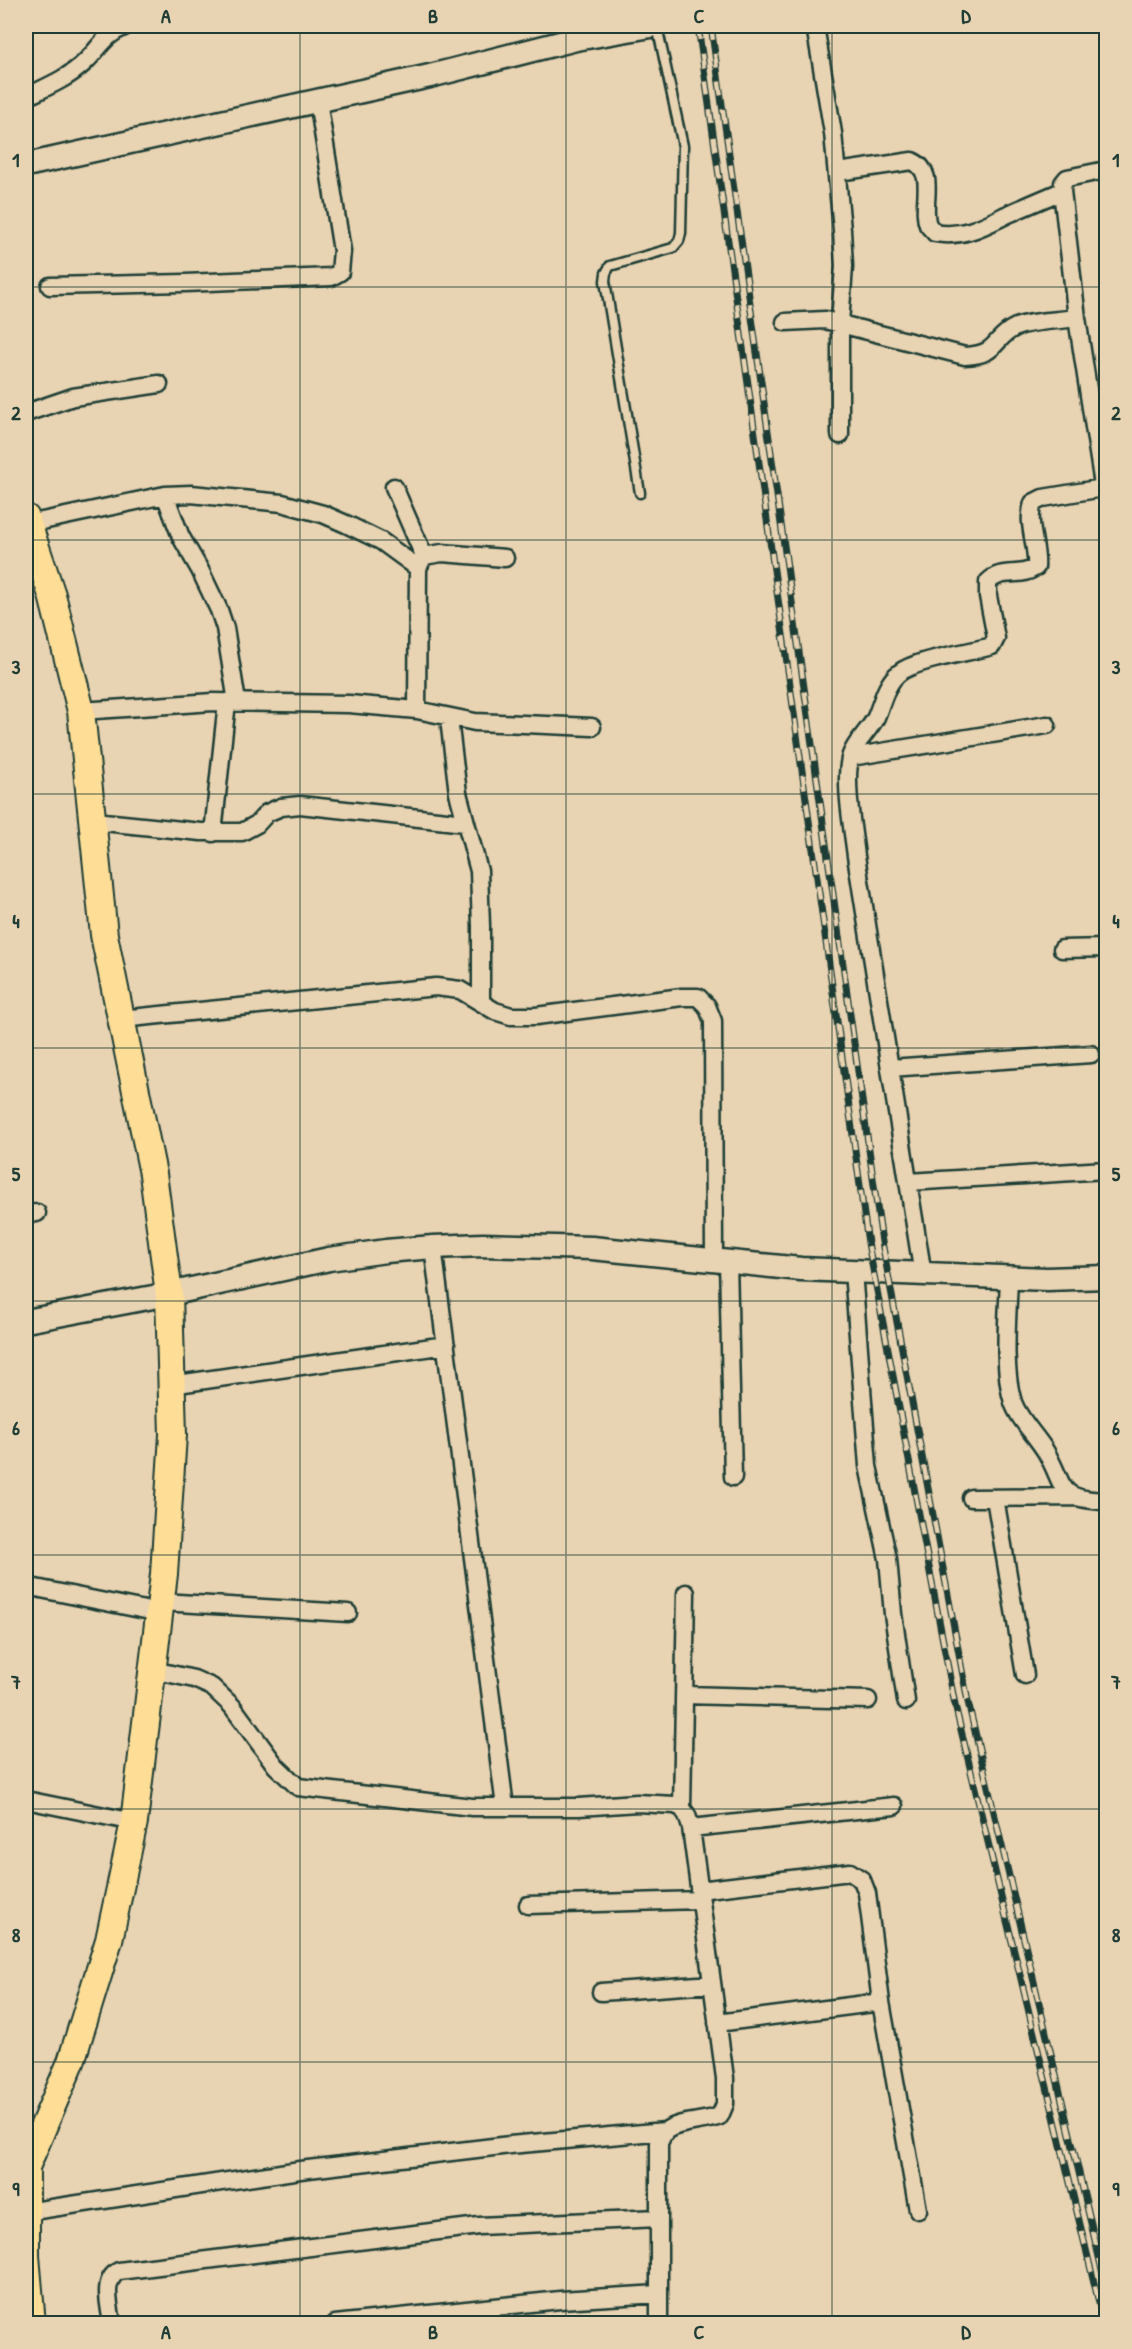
<svg xmlns="http://www.w3.org/2000/svg" width="1132" height="2349" font-family="'Patrick Hand',sans-serif">
<style>
.lines{fill:none;stroke-linecap:round;stroke-linejoin:round}
.lane-casing{stroke:#1f3d34;stroke-width:13}
.street-casing{stroke:#1f3d34;stroke-width:21}
.secondary-casing{stroke:#1f3d34;stroke-width:27}
.primary-casing{stroke:#1f3d34;stroke-width:30}
.lane{stroke:#e8d3b2;stroke-width:8}
.street{stroke:#e8d3b2;stroke-width:16}
.secondary{stroke:#e8d3b2;stroke-width:22}
.primary{stroke:#fedd96;stroke-width:26}
.rail-casing{stroke:#1f3d34;stroke-width:7}
.rail{stroke:#e8d3b2;stroke-width:4.5;stroke-dasharray:14;stroke-linecap:butt}
.grid{fill:none;stroke:#1f3d34;stroke-width:1.5;stroke-opacity:0.55}
.neatline{fill:none;stroke:#1f3d34;stroke-width:2}
.grid-label{font-size:20px;text-anchor:middle;font-weight:bold;fill:#1f3d34}
</style>
<rect width="100%" height="100%" fill="#e8d3b2"/>
<filter id="ink" filterUnits="userSpaceOnUse"><feTurbulence type="fractalNoise" baseFrequency=".0167" numOctaves="2"/><feDisplacementMap in="SourceGraphic" scale="12" xChannelSelector="R" yChannelSelector="G"/><feConvolveMatrix kernelMatrix="1 2 1 2 8 2 1 2 1" color-interpolation-filters="sRGB"/></filter>
<g filter="url(#ink)">
<g class="lines">
<!-- lane casing -->
<g class="lane-casing">
<path id="lane" d="M640,493L605,281L606,273L610,266L673,248L679,241L681,233L683,146L657,26"/>
</g>
<!-- street casing -->
<g class="street-casing">
<path id="street" d="M815,26L833,133L842,230L844,266L840,324V435
M26,97C46,87 67,79 84,63C100,48 104,35 126,26
M838,172L912,161C938,172 920,205 928,225C930,228 933,230 935,233C962,238 982,227 1006,215C1024,207 1043,199 1062,191
M50,286L185,283L331,277L340,272L342,251L318,101
M785,322L825,320L965,356C999,355 992,338 1016,327C1034,320 1058,321 1077,318
M26,413L73,397L159,384
M394,487L424,556
M165,495L181,537L200,570L219,610L225,628L237,702
M28,524L165,495L191,494L282,503L323,514L346,524L381,541L418,568
M417,710L418,568L424,556L442,553L505,558
M81,711L213,702L349,704L417,710L475,722L592,727
M449,719L458,793L479,871L481,926V1001
M851,757L1047,725
M94,821L201,832H242L257,824L267,813L281,807L300,805L465,823
M213,833L227,702
M1062,949L1106,948
M121,1019L436,987L460,990L495,1011L511,1016H536L682,997H698L707,1006L713,1021L714,1260
M890,1068L1091,1054
M908,1182L1106,1170
M26,1214L37,1213
M433,1247L505,1807
M728,1261L733,1477
M853,1271L868,1466L888,1559L893,1614L906,1701
M923,1275L856,856C853,830 843,779 851,755C856,741 869,731 876,717C882,703 886,683 899,673C917,659 968,653 992,646L996,638L988,596V582C1003,567 1018,579 1036,567C1038,546 1026,524 1033,503L1043,498L1097,489L1103,485L1077,318L1062,191L1063,183L1067,178L1106,170
M1009,1278C1008,1313 1002,1368 1013,1402C1019,1420 1036,1435 1046,1452C1067,1488 1055,1499 1106,1501
M171,1385L446,1345
M971,1498L1077,1497
M995,1498L1025,1675
M26,1586L160,1613
M161,1602L348,1613
M153,1670L194,1679L212,1687L232,1706L276,1766L298,1787L472,1807H579L637,1803L675,1805L682,1808L687,1815L691,1828L725,2078V2104L720,2116C705,2122 680,2121 667,2130C663,2133 661,2139 659,2143V2324
M684,1695L868,1700
M26,1800L134,1822
M682,1808L686,1593
M691,1828L894,1806
M699,1890L850,1872L862,1880L867,1893L881,2002L918,2210
M528,1905L700,1900
M601,1992L712,1984
M717,2023L881,2002
M26,2212L300,2170L510,2145L665,2131
M112,2324C110,2306 101,2280 119,2271L479,2226L659,2218
M335,2324L560,2300L659,2294"/>
</g>
<!-- secondary casing -->
<g class="secondary-casing">
<path id="secondary" d="M26,165L430,76L576,39L651,26
M26,1321L169,1294L329,1259L386,1251L433,1247L483,1245L592,1248L801,1269L1047,1279L1106,1277"/>
</g>
<!-- primary casing -->
<g class="primary-casing">
<path id="primary" d="M26,518L52,595L81,711L104,935L153,1174L169,1294L173,1435L164,1574L134,1822L109,1940L71,2062L26,2167V2256L32,2324"/>
</g>
<!-- lane -->
<use href="#lane" class="lane"/>
<!-- street -->
<use href="#street" class="street"/>
<!-- secondary -->
<use href="#secondary" class="secondary"/>
<!-- primary -->
<use href="#primary" class="primary"/>
<!-- rail casing -->
<g class="rail-casing">
<path id="rail" d="M698,26L868,1243L955,1705L1104,2324
M711,26L882,1242L968,1702L1106,2287"/>
</g>
<!-- rail -->
<use href="#rail" class="rail"/>
</g>
</g>
<!-- grid -->
<path class="grid" d="M300,26V2324M566,26V2324M832,26V2324M26,287H1106M26,540H1106M26,794H1106M26,1048H1106M26,1301H1106M26,1555H1106M26,1809H1106M26,2062H1106"/>
<!-- margin -->
<rect width="1132" height="2349" fill="none" stroke="#e8d3b2" stroke-width="66"/>
<rect x="33" y="33" width="1066" height="2283" class="neatline"/>
<g class="grid-label">
<text x="166" y="23">A</text>
<text x="433" y="23">B</text>
<text x="699" y="23">C</text>
<text x="966" y="23">D</text>
<text x="16" y="167">1</text>
<text x="1116" y="167">1</text>
<text x="16" y="420">2</text>
<text x="1116" y="420">2</text>
<text x="16" y="674">3</text>
<text x="1116" y="674">3</text>
<text x="16" y="928">4</text>
<text x="1116" y="928">4</text>
<text x="16" y="1181">5</text>
<text x="1116" y="1181">5</text>
<text x="16" y="1435">6</text>
<text x="1116" y="1435">6</text>
<text x="16" y="1689">7</text>
<text x="1116" y="1689">7</text>
<text x="16" y="1942">8</text>
<text x="1116" y="1942">8</text>
<text x="16" y="2196">9</text>
<text x="1116" y="2196">9</text>
<text x="166" y="2339">A</text>
<text x="433" y="2339">B</text>
<text x="699" y="2339">C</text>
<text x="966" y="2339">D</text>
</g>
</svg>
